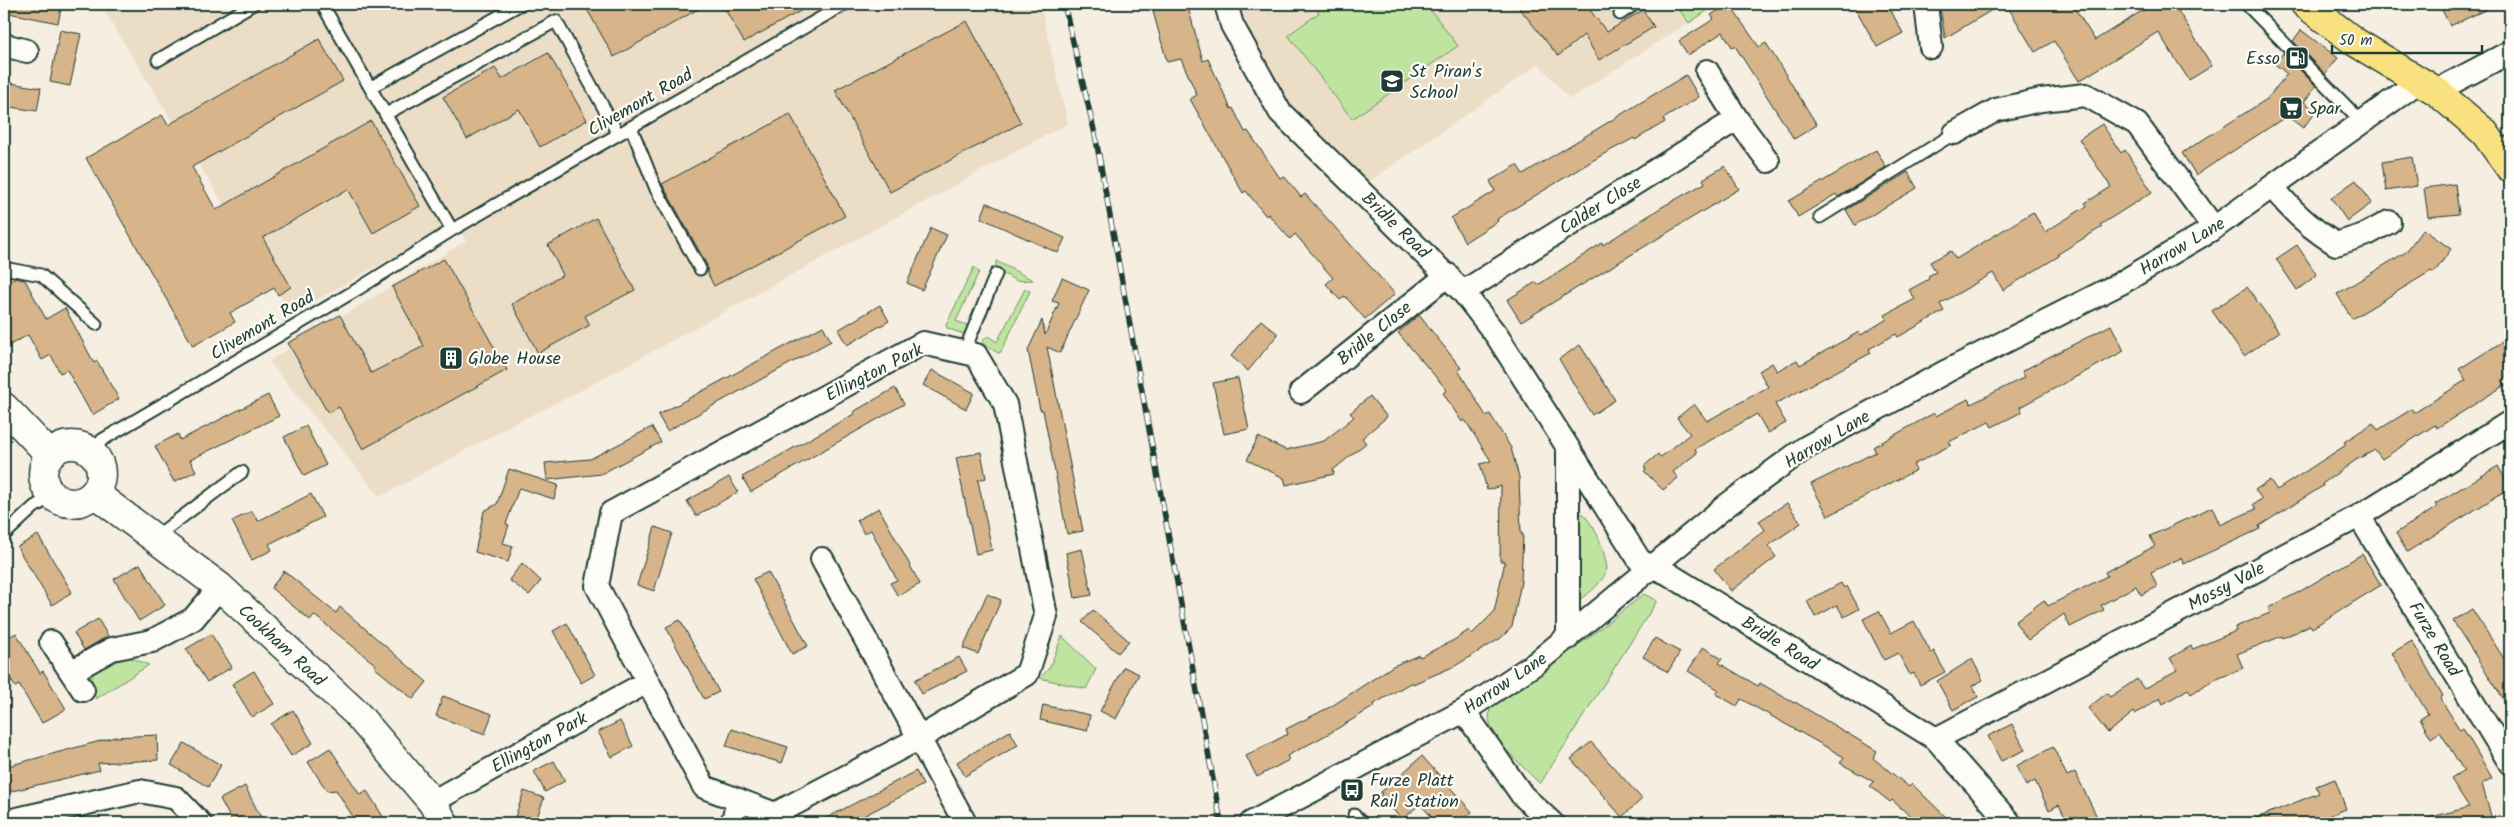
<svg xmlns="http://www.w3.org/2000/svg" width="2514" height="827" font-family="Kalam,sans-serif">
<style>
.built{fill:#ecddc7}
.green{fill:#bee49f;stroke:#6e906a}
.building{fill:#d7b489;stroke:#1f3d34}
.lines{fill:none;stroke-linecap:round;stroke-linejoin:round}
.lane-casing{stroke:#1f3d34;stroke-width:15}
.street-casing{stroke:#1f3d34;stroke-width:26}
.secondary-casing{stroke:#1f3d34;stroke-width:31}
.primary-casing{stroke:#1f3d34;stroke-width:31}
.lane{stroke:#fdfcf7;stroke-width:11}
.street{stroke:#fdfcf7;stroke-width:22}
.secondary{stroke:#fdfcf7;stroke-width:28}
.primary{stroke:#fae180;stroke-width:28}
.rail-casing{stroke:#1f3d34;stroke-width:5.5}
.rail{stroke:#fdfcf7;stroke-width:4;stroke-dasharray:11;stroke-linecap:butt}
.labels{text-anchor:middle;stroke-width:4.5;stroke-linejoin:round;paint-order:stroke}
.poi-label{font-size:18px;fill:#1f3d34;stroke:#fdfcf7;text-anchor:start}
.street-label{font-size:18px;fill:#1f3d34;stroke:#fdfcf7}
</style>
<rect width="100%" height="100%" fill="#f5eee1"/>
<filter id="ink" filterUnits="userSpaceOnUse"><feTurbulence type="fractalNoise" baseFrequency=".02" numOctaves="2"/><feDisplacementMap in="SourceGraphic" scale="10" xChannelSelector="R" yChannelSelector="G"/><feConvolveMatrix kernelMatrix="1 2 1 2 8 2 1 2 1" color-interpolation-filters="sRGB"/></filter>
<g filter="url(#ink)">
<!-- built -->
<path class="built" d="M100,4H1040L1068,123L571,396L513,424L380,497L269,361L466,241L455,222L313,302L312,300L290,312Z
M1234,4H1717L1569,99L1539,64L1366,184L1285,107Z"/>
<!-- green -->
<path class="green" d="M1313,4H1426L1458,46L1352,119L1288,35L1319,13Z
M1675,4H1717L1689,23Z
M996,261L1033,280L1017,281L996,270Z
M974,267L979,272L956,321L967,325V331L963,334L947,328L946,325Z
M1025,289L1030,291L1001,352L998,353L983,344V340L988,336L997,342Z
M1578,510C1596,524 1603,546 1607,568C1604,583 1584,599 1570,604Z
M1644,594L1657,601L1540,784L1494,738L1489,719L1490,706L1588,638Z
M1062,636L1096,669L1086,689L1040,678L1050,667Z
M124,655L149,665L96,699L90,683L94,672Z"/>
<!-- building -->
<path class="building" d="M4,4H62L58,23L4,12Z
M584,4H707L614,57Z
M722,4H813L744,42Z
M1151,4H1187L1203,61L1208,59L1231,109L1233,108L1245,132L1248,131L1280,178L1284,176L1301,197L1305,194L1395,294L1365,319L1345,296L1340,300L1326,284L1333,278L1295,234L1290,239L1268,214L1266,216L1246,191L1243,193L1190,99L1197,95L1181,59L1167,62Z
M1516,4H1585L1607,32L1643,10L1654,27L1599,60L1584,35L1558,56Z
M1729,4L1759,47L1766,43L1817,125L1794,139L1735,46L1732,47L1723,32L1688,55L1679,41L1714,19L1711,15Z
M1853,4H1887L1903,33L1877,47Z
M1947,4H2002L1945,38L1940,8Z
M2006,4H2072L2095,40L2153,4H2174L2212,66L2189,80L2158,32L2079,81L2054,41L2035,52Z
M2439,4H2498L2450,26Z
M967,21L1021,123L890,192L835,90Z
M60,30L81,34L70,86L50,82Z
M2301,30L2338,58L2325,74L2293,41Z
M319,39L343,81L192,167L216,210L371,121L420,206L373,233L348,189L263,238L291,287L278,295L274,288L230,313L235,322L193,346L86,158L162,115L168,125Z
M548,53L587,120L540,147L519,109L467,139L443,97L495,68L502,79Z
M2283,53L2316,86L2304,102L2316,111L2303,128L2287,116L2196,175L2182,153L2267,99L2287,74L2275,64Z
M1686,75L1699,97L1663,119L1665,122L1635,140L1634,138L1602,155L1497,219L1498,221L1465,242L1451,218L1495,191L1490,181L1517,165L1523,174Z
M4,82L41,88L37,111L4,106Z
M790,114L845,216L714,286L707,272V265L662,184Z
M2102,124L2121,153L2125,150L2152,192L2100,225L2102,227L2058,254L2059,256L2003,290L1993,273L1940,304L1944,311L1898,337L1896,334L1869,349L1871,353L1775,404L1786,423L1768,433L1757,414L1695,449L1697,453L1673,472L1678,478L1663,490L1644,471L1646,469L1644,466L1658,454L1661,457L1690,434L1677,418L1694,404L1707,421L1768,387L1759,371L1772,363L1777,371L1797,360L1800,365L1859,332L1861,335L1887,319L1885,315L1915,299L1909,290L1929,279L1928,276L1936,272L1930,262L1951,251L1956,259L2033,212L2045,232L2087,206L2085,203L2111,187L2079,139Z
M1876,150L1886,167L1838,197L1836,194L1798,217L1789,201Z
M2412,157L2417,186L2386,191L2382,162Z
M1725,166L1739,189L1521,322L1507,300L1536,282L1538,285L1602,243L1603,245L1662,207L1705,183L1703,179Z
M1908,172L1917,188L1855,225L1846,210Z
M2356,180L2372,203L2347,221L2331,198Z
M2455,184L2459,214L2428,217L2424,188Z
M987,203L1065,238L1058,253L981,218Z
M596,218L635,290L585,316L590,325L538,353L512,304L563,275L548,245Z
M931,228L947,235L922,290L907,283Z
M2423,229L2451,249L2434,273L2431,271L2352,319L2337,294L2406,252Z
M2297,245L2317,275L2297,290L2276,259Z
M444,259L507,370L363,449L339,407L328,413L288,343L340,315L371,373L424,346L392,287Z
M14,278L25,280L46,319L65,308L94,363L97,361L119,399L92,415L67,370L60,373L51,355L42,360L28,335L4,348V283Z
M1062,278L1089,290L1060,353L1047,347L1083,531L1067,534L1043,410H1040L1028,350L1042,320L1045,335L1059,303L1052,301Z
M2247,287L2279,332L2244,356L2212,311Z
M880,305L889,321L847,345L838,330Z
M1419,315L1461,368L1458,370L1486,416L1490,414L1511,448L1519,477L1521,534H1523L1521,582L1512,627L1501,638L1455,666L1413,684L1412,682L1374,704L1375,706L1330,733L1287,756L1289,760L1257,777L1246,756L1288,734L1286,729L1332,706L1393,666L1419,655L1420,657L1454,640L1469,630L1472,634L1494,612L1505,561H1500L1501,486L1487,490L1480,464L1491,461L1465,420L1462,422L1443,393L1447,390L1398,333Z
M1261,320L1278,334L1248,371L1231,356Z
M2111,325L2124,351L2020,407L2022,412L1992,427L1989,422L1949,442L1951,445L1913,465L1916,470L1828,516L1811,484L1876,452L1873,447L1934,413L1936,416L1968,399L1971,404L2025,377L2022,371Z
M823,326L831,341L667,431L658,415Z
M2510,337V375L2502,380L2505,385L2437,428L2435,425L2382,459L2375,450L2356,460L2322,484L2323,486L2259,526L2260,529L2184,564L2181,558L2151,572L2157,587L2141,595L2136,586L2101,605L2104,610L2070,627L2064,614L2028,640L2015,622L2044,600L2048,606L2107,576L2105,572L2155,546L2150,536L2212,507L2220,525L2256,509L2253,504L2262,499L2255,490L2270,480L2277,490L2346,445L2344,442L2373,423L2378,430L2412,409L2414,413L2466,380L2459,369Z
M1580,345L1615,400L1592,415L1559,359Z
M932,370L974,393L966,409L923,385Z
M1238,378L1249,429L1224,434L1213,383Z
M895,388L904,404L751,492L742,477L854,414L853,412Z
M268,395L279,416L190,460L196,471L174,482L155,446L178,434L180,440Z
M1370,396L1387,417L1362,438L1366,443L1333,470L1334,474L1286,485L1284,478L1247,460L1258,437L1286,450L1324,441L1354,417L1350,413Z
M306,426L326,465L304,476L284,437Z
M652,427L661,442L601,474L547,480L545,463L590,459Z
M981,452L986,478L978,480L992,550L976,554L956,458Z
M2498,466L2510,488L2407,552L2396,533L2437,507L2435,504Z
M509,469L558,485L554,499L519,488L506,524L509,525L503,543L513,546L508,562L475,552L484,511L497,504Z
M729,477L738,492L696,516L687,501Z
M311,494L323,517L269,544L272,550L252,560L232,521L252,511L258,521Z
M1787,503L1801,523L1768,546L1776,557L1731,591L1714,569L1765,530L1759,521Z
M879,508L920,584L898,596L890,583L897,580L871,530L864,534L857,520Z
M655,527L672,533L654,591L637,585Z
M38,535L72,592L52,605L17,547Z
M1082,549L1092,595L1075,598L1066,553Z
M2362,554L2381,585L2312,628L2310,625L2283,638L2282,636L2237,654L2243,668L2210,682L2191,694L2188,689L2163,704L2160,698L2135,714L2134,712L2108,733L2088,708L2107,693L2110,697L2137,679L2144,689L2177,670L2170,658L2191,646L2193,649L2236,631L2235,627L2270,613L2268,608L2299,592Z
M522,563L541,581L529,595L509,580Z
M140,564L165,605L139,621L114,579Z
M284,571L336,613L340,607L427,682L413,699L374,667L376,665L314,615L310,620L271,588Z
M768,572L808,646L792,654L753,579Z
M1841,583L1844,588L1847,586L1859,609L1844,617L1837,605L1815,617L1807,601Z
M987,594L1001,600L978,654L963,648Z
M2472,609L2510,668V709L2453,621Z
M1093,610L1129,641L1118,653L1082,622Z
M1879,611L1891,633L1914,621L1931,653L1934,651L1945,672L1920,685L1914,673L1910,675L1898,653L1884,660L1863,619Z
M98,619L108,636L84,650L74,633Z
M680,620L719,692L704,699L666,627Z
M567,623L595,675L581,683L553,631Z
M16,633L40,673L43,671L66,709L42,723L19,685L15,687L4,668V640Z
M211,634L232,667L207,682L186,649Z
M1655,638L1680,652L1668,672L1643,657Z
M2412,641L2443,696L2440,698L2460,730L2463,728L2492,778L2482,784L2493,823H2429L2428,818L2469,807L2451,779L2464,771L2440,732L2431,738L2420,719L2428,714L2392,653Z
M1703,647L1722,659L1719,663L1758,686L1760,683L1794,703L1795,702L1877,751L1873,758L1909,787L1912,784L1952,823H1918L1892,800L1890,802L1870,786L1874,782L1840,763L1844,757L1741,699L1737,706L1716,694L1719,690L1688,671Z
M959,657L967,671L922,694L915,680Z
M1972,659L1983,680L1972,686L1978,697L1953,710L1937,681Z
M1124,667L1139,674L1116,719L1100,711Z
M254,671L274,704L252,717L232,684Z
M443,696L492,714L485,734L436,716Z
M1043,705L1090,715L1087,731L1040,720Z
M293,710L313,743L291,756L271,724Z
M620,721L633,746L612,757L598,732Z
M2012,724L2025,750L2001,761L1988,736Z
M732,729L788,747L782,763L726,746Z
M1010,731L1018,745L965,776L957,762Z
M157,735L158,760L98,763L100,770L4,793V767L115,737Z
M1591,742L1642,799L1622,817L1571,759Z
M184,743L221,765L208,787L171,765Z
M2053,747L2067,776L2075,772L2100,823H2068L2059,805L2049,810L2035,781L2026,786L2016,766Z
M330,748L360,795L367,791L387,823H357L336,790L327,791L308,762Z
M1422,756L1472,812L1460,823H1437L1420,804L1402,820L1381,796V792Z
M554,761L565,781L545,792L534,771Z
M916,771L923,785L850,823H817Z
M2335,779L2346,809L2323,818L2325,823H2244L2319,793L2316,786Z
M245,786L255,806L264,823H233L220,799Z
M524,791L544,798L535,823H513Z"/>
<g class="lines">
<!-- lane casing -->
<g class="lane-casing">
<path id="lane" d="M322,4L452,230
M2246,4L2362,122
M1620,14L1635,4
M158,60L253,4
M371,87L521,4
M386,114L556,21L618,134
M631,127L656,189L700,269
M1820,217L1955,133
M4,272L9,269L41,275L96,324
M964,352L996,274
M92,453L102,440L358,289L452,230L845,4
M4,535L34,507L52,496
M154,538L242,472
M1354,815L1362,823"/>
</g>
<!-- street casing -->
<g class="street-casing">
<path id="street" d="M1226,4L1232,25L1280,112L1463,292L1497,336L1640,561L1667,573L1936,739L2010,823
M1926,4L1931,47
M4,45L27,51
M1707,71L1737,119
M2436,91L2510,52
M1955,133L1996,110L2041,100L2086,95L2137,124L2214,228
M2273,187C2291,211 2310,228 2336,244L2367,234L2389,222
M1463,292L1737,119L1768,161
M923,343L976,355L1005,404L1046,616L1027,674L918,739L775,814L704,787L597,586L611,513Z
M1301,392L1448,275
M2359,516L2510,763
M822,559L965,823
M1568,638V449
M51,642L83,690
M71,672L112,649L152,641L193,619L220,587
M1464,711L1522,795L1552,823
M1936,739L2359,516L2510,422
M432,802L647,682
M4,822L140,791L176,798L200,823
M732,823L739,800
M1251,823L1464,711L1536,663L1727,505L1805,448L1947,371L2121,283L2214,228L2421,80"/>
</g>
<!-- secondary casing -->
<g class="secondary-casing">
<path id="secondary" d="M4,407L50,455
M43 474a29 29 0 1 1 58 0a29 29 0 1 1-58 0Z
M94,493L220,587L356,713L432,802L444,823"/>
</g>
<!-- primary casing -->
<g class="primary-casing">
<path id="primary" d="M2305,4L2355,42L2436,91L2484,132L2510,168"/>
</g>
<!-- lane -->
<use href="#lane" class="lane"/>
<!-- street -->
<use href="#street" class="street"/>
<!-- secondary -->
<use href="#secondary" class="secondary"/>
<!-- primary -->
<use href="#primary" class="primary"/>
<!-- rail casing -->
<g class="rail-casing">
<path id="rail" d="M1064,4L1095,134L1221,823"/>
</g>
<!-- rail -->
<use href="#rail" class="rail"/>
</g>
</g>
<!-- icons -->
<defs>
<g id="fuel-square" transform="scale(1.25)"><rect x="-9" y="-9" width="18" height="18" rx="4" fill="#1f3d34" stroke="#fdfcf7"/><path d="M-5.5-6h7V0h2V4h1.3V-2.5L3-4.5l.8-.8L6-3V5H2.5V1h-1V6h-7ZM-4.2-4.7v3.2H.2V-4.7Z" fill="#fff"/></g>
<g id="school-square" transform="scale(1.25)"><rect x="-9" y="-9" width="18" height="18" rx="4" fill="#1f3d34" stroke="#fdfcf7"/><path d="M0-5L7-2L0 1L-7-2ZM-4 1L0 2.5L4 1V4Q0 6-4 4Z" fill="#fff"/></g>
<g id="supermarket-square" transform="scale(1.25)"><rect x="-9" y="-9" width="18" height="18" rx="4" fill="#1f3d34" stroke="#fdfcf7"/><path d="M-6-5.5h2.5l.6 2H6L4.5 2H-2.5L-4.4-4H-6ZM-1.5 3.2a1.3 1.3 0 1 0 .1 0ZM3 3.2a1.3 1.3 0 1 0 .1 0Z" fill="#fff"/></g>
<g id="building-square" transform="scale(1.25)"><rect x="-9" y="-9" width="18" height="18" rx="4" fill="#1f3d34" stroke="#fdfcf7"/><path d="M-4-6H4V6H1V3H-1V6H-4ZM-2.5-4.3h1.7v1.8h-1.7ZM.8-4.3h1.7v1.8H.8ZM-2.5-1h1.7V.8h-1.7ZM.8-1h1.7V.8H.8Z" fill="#fff"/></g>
<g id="bus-square" transform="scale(1.25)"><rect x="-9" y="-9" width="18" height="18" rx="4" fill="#1f3d34" stroke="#fdfcf7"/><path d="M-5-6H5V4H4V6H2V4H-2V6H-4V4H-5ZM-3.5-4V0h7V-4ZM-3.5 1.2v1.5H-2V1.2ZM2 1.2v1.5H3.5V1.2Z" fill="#fff"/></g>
</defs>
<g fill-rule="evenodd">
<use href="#fuel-square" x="2297" y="58"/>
<use href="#school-square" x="1392" y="81"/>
<use href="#supermarket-square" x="2291" y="108"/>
<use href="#building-square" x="451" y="358"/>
<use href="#bus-square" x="1352" y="790"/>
</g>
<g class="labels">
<!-- poi labels -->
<g class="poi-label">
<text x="2280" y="64" text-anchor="end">Esso</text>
<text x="1410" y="77">St Piran's<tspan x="1410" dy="21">School</tspan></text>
<text x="2308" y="114">Spar</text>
<text x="468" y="364">Globe House</text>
<text x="1370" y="786">Furze Platt<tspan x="1370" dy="21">Rail Station</tspan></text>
</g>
<!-- street labels -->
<g class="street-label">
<text transform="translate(640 102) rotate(-30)" y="6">Clivemont Road</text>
<text transform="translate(1600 205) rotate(-32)" y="6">Calder Close</text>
<text transform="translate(1396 225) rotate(44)" y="6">Bridle Road</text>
<text transform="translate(2182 246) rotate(-31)" y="6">Harrow Lane</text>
<text transform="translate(262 325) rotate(-31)" y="6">Clivemont Road</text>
<text transform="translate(1374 333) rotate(-39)" y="6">Bridle Close</text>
<text transform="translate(874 372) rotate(-27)" y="6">Ellington Park</text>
<text transform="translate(1827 439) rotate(-31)" y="6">Harrow Lane</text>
<text transform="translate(2226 586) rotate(-28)" y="6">Mossy Vale</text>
<text transform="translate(2435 639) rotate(59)" y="6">Furze Road</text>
<text transform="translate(1780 643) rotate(32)" y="6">Bridle Road</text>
<text transform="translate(282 645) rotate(43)" y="6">Cookham Road</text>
<text transform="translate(1505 683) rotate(-34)" y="6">Harrow Lane</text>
<text transform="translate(539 742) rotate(-29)" y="6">Ellington Park</text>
</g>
</g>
<!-- margin -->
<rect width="2514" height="827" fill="none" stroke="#fdfcf7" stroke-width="20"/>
<rect x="10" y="10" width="2494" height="807" fill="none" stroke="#1f3d34" stroke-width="2" filter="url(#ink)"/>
<!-- scale -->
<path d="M2332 45v8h150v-8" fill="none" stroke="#1f3d34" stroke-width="2.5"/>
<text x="2339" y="45" font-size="15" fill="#1f3d34" stroke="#fdfcf7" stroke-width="4" paint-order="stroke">50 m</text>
</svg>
